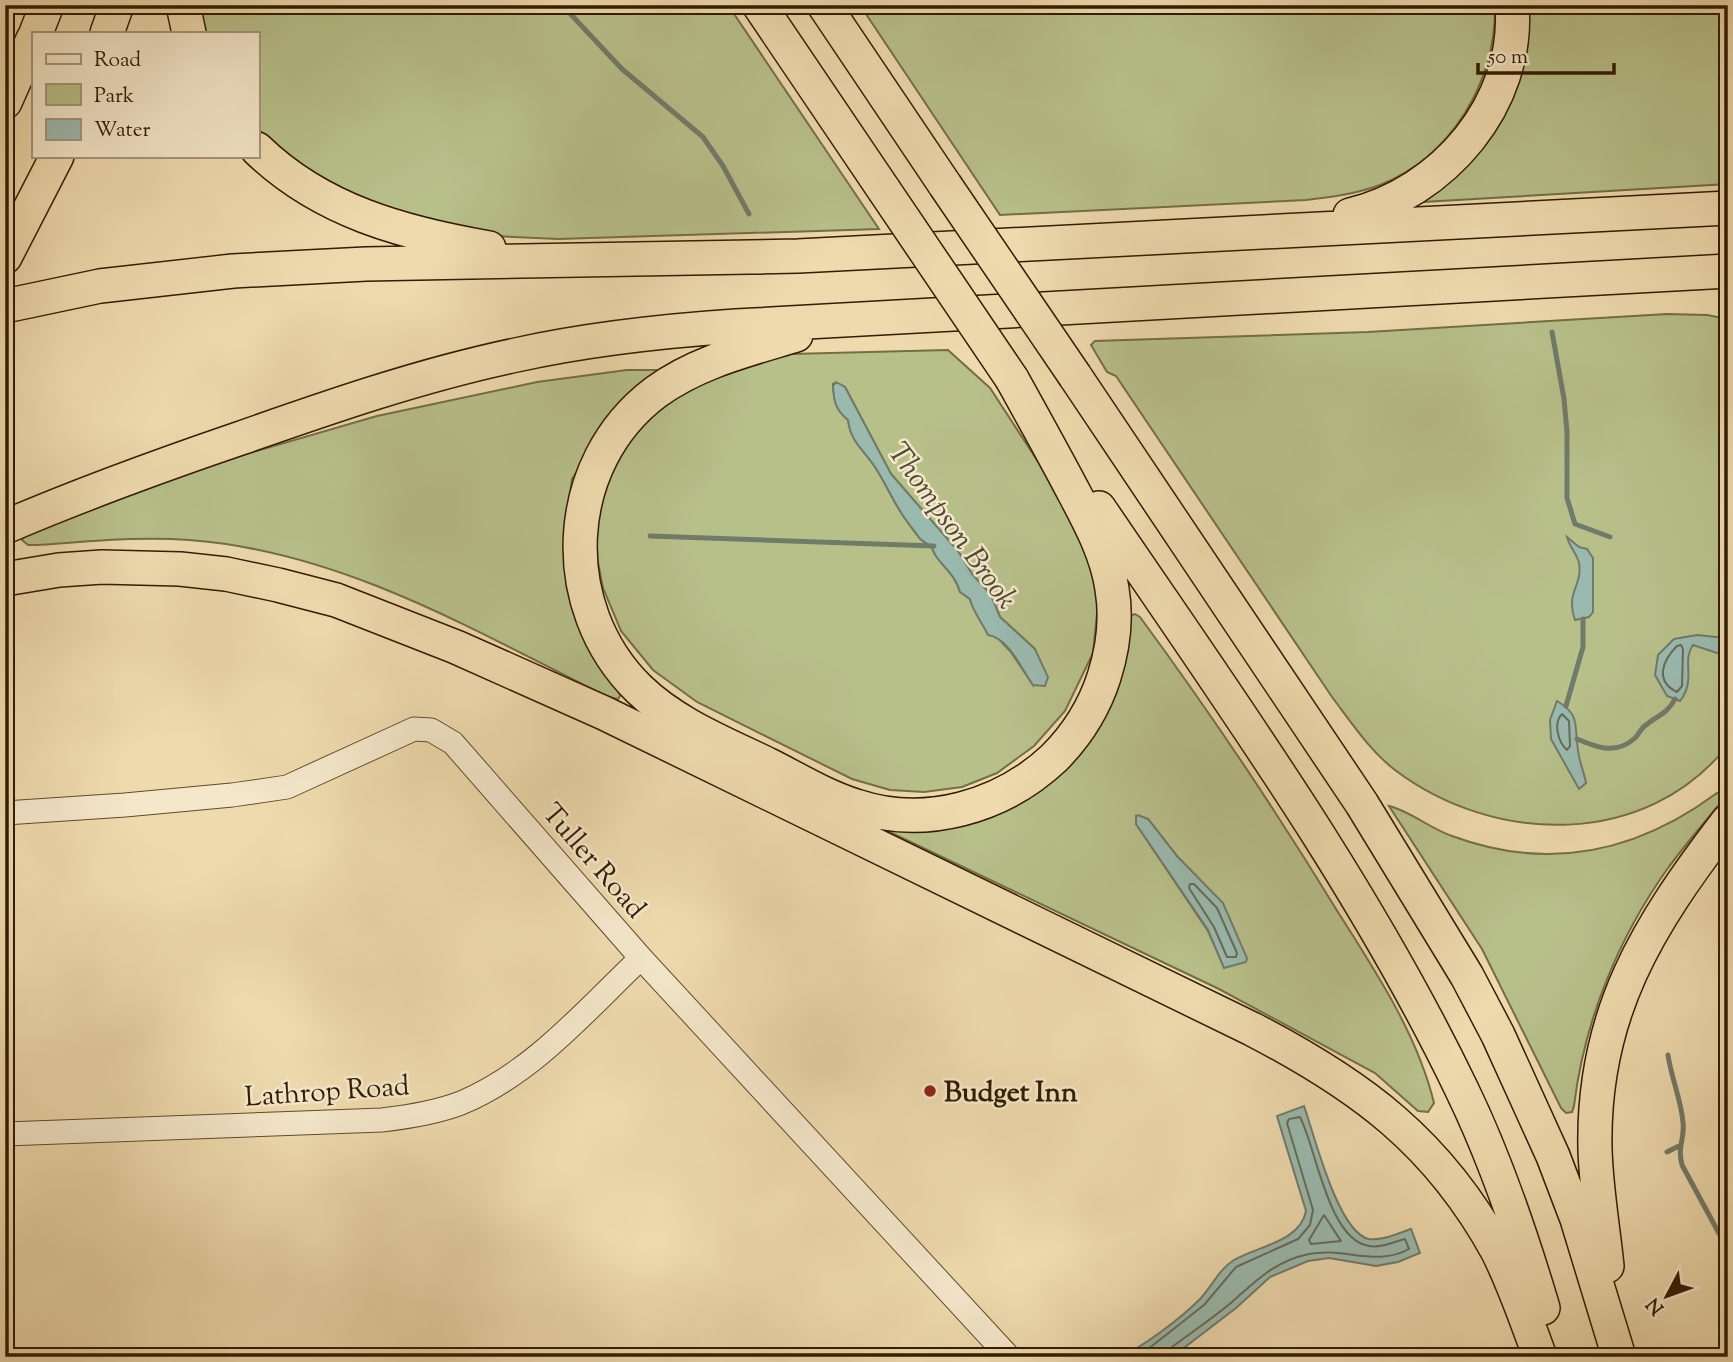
<svg xmlns="http://www.w3.org/2000/svg" width="1733" height="1362" font-family="'Sorts Mill Goudy',serif">
<style>
.green{fill:#b8c08a;stroke:#746e45;stroke-width:2;fill-rule:evenodd}
.water{fill:#9abaaf;stroke:#707b69;stroke-width:2}
.lines{fill:none;stroke-linecap:round;stroke-linejoin:round}
.shore{stroke:#666b58;stroke-width:2}
.stream{stroke:#707b69;stroke-width:5}
.minor-casing{stroke:#604c2b;stroke-width:25}
.highway-casing{stroke:#311c00;stroke-width:36}
.minor{stroke:#f4e7ca;stroke-width:23}
.highway{stroke:#eedaad;stroke-width:33}
.highway-bridge-casing{stroke:#311c00;stroke-width:36;stroke-linecap:butt}
.highway-bridge{stroke:#eedaad;stroke-width:33}
.poi-dot{fill:#8f2418;stroke:#f4e7ca;stroke-width:2.5}
.labels{text-anchor:middle;stroke-width:5;stroke-linejoin:round;paint-order:stroke}
.street-label{font-size:28px;fill:#311c00;stroke:#f4e7ca}
.poi-label{font-size:28px;font-weight:bold;fill:#311c00;stroke:#f4e7ca;text-anchor:start}
.water-label{font-size:30px;font-style:italic;fill:#504b35;stroke:#f4e7ca}
</style>
<rect width="100%" height="100%" fill="#eedaad"/>
<filter id="stains"><feTurbulence type="fractalNoise" baseFrequency=".00286" numOctaves="4"/><feColorMatrix values="0 0 0 0 .2 0 0 0 0 .09 0 0 0 0 .02 0 0 0 .5 -.17"/></filter>
<radialGradient id="worn" r=".72"><stop offset=".6" stop-color="#630" stop-opacity="0"/><stop offset="1" stop-color="#630" stop-opacity=".3"/></radialGradient>
<!-- green -->
<path class="green" d="M196,5H728L879,229L558,239L493,236L396,213L312,176L257,128V33H204Z
M860,5H1495C1496,82 1452,156 1380,185C1356,194 1331,197 1306,200L1000,215Z
M1517,5H1728V184L1422,202L1454,166Z
M1667,314L1707,315L1728,319V745C1646,849 1494,845 1395,770C1370,751 1351,722 1332,697L1116,376L1107,372L1091,345L1095,341L1368,332Z
M948,350L990,388L1071,512L1092,557L1098,603L1093,653L1065,711L1034,746L997,773L962,787L924,792L890,790L852,779L697,702L653,670L621,631L603,588L596,552L598,511L616,459L631,431L708,373L791,354ZM836,383L845,387L891,474L958,551L972,574L991,595L1000,617L1035,649L1033,685L1011,652L980,619C977,611 972,608 970,599L960,592C956,576 945,569 936,556C933,552 934,550 931,547C927,543 921,541 918,536C913,529 907,522 902,514C892,499 885,482 875,467C864,450 851,441 848,420C835,409 834,401 833,384Z
M627,370H674L593,446L572,479L565,529L619,690L620,696L618,699L608,697C475,631 341,551 189,540C139,536 86,542 36,545H28L22,540L24,536L177,474L377,416L537,382Z
M1135,614L1140,617C1209,711 1275,809 1336,909C1374,969 1417,1033 1434,1103L1428,1112L1418,1111L1375,1073L1219,989L875,825L1018,798L1129,616ZM1136,816L1148,819L1177,856L1224,967L1208,931L1136,824Z
M1717,793L1724,795L1722,801C1704,823 1685,845 1668,868C1618,938 1584,1022 1574,1106L1572,1112L1566,1113L1561,1108L1482,949L1389,806C1410,811 1431,829 1452,836C1549,872 1636,853 1717,793Z"/>
<!-- water -->
<path class="water" d="M836,382L845,387L891,474L958,551L972,574L991,595L1000,617L1035,649L1048,677L1045,686L1033,685C1022,670 1009,638 988,635C983,624 972,610 970,599L960,592C956,576 945,569 936,556C933,552 934,550 931,547C927,543 921,541 918,536C913,529 907,522 902,514C892,499 885,482 875,467C863,449 851,443 848,420C835,409 834,402 833,386Z
M1567,537L1579,547L1587,549L1593,558V612L1589,617L1575,620C1565,592 1583,586 1579,563C1577,554 1569,546 1567,537Z
M1697,635L1716,637L1728,636V651L1717,653L1693,645C1681,662 1697,679 1680,701L1667,696L1655,675L1658,655L1674,639Z
M1557,701C1581,715 1574,726 1578,750C1579,761 1584,772 1586,783L1579,789L1551,739L1550,720Z
M1138,815L1148,819L1177,856L1223,903L1247,958L1246,962L1224,968L1208,930L1136,824V816Z
M1304,1106C1314,1134 1338,1233 1369,1239C1383,1241 1398,1233 1411,1229L1420,1253L1398,1262L1376,1266L1329,1258L1308,1261L1270,1277L1236,1308L1172,1357H1120C1143,1347 1181,1318 1199,1300C1211,1288 1219,1269 1234,1260C1258,1246 1300,1242 1306,1211L1277,1116Z"/>
<g class="lines">
<!-- shore -->
<path class="shore" d="M1677,646L1681,645L1683,649L1682,686L1677,692C1654,681 1663,660 1677,646Z
M1562,714L1569,721L1570,746L1567,750C1558,742 1553,723 1562,714Z
M1190,884H1194L1217,908L1237,953L1236,957H1227L1214,927L1189,888Z
M1324,1215L1341,1241L1311,1244L1309,1240Z
M1138,1357L1204,1305L1236,1267L1298,1239L1310,1225L1313,1210L1287,1123L1289,1119L1300,1117C1316,1147 1328,1240 1369,1246C1382,1248 1393,1242 1405,1239L1409,1249C1377,1267 1344,1247 1309,1254C1275,1261 1257,1280 1232,1302C1213,1318 1192,1332 1172,1347L1168,1357"/>
<!-- stream -->
<path class="stream" d="M562,5L622,69L703,137L723,166L749,214
M1552,332L1564,399L1567,432V498L1575,524L1610,537
M650,536L934,546
M1566,706L1583,647V619
M1577,739C1598,748 1616,755 1635,738C1639,734 1641,728 1646,725C1657,716 1668,713 1675,699
M1668,1055C1671,1077 1681,1099 1683,1122C1685,1140 1677,1145 1682,1165L1728,1250
M1667,1152L1679,1146"/>
<!-- minor casing -->
<g class="minor-casing">
<path id="minor" d="M5,813L125,805L232,795L287,787L414,729L431,730L453,743L641,958L1009,1357
M5,1134L382,1120C408,1117 435,1113 461,1103C533,1073 585,1011 641,958"/>
</g>
<!-- highway casing -->
<g class="highway-casing">
<path id="highway" d="M183,5L189,33
M759,5L884,190
M824,5L945,185
M36,33L47,5
M107,33L117,5
M5,102L33,39
M257,149C321,211 403,233 489,248
M1350,215C1443,193 1520,104 1512,5
M5,257L57,156
M5,306L100,286L233,271L366,264L798,256L1728,208
M796,335C747,350 697,362 656,392C561,463 555,607 639,689C675,724 724,743 769,765C797,779 826,797 856,806C925,829 1002,807 1054,758C1077,735 1094,708 1104,677C1113,649 1117,619 1112,589C1107,553 1088,519 1071,487C1052,451 1032,415 1012,379
M1075,376L1362,804L1467,976L1498,1035L1553,1156L1577,1219L1619,1357
M1099,508C1227,697 1363,884 1462,1090C1496,1160 1521,1234 1543,1308
M5,527C82,494 159,466 238,439C329,407 421,375 516,355C588,339 662,331 736,326L1728,271
M5,579L59,570L102,567L180,569L226,574L278,585L336,600L456,647L604,713L1252,1029C1360,1085 1438,1142 1498,1252C1515,1286 1527,1322 1540,1357
M1607,1266C1603,1227 1596,1188 1595,1149C1592,1014 1648,925 1728,821"/>
</g>
<!-- minor -->
<use href="#minor" class="minor"/>
<!-- highway -->
<use href="#highway" class="highway"/>
<!-- highway-bridge casing -->
<g class="highway-bridge-casing">
<path id="highway-bridge" d="M945,185L1075,376
M884,190L1012,379"/>
</g>
<!-- highway-bridge -->
<use href="#highway-bridge" class="highway-bridge"/>
</g>
<!-- markers -->
<circle class="poi-dot" cx="930" cy="1091" r="7"/>
<g class="labels">
<!-- street labels -->
<g class="street-label">
<text transform="translate(595 860) rotate(49)" y="10">Tuller Road</text>
<text transform="translate(327 1090) rotate(-4)" y="10">Lathrop Road</text>
</g>
<!-- poi labels -->
<g class="poi-label">
<text x="944" y="1101">Budget Inn</text>
</g>
<!-- water labels -->
<g class="water-label">
<text transform="translate(953 525) rotate(54)" y="10">Thompson Brook</text>
</g>
</g>
<!-- margin -->
<rect width="1733" height="1362" fill="none" stroke="#eedaad" stroke-width="28"/>
<rect x="7" y="7" width="1719" height="1348" fill="none" stroke="#311c00" stroke-width="3.5"/>
<rect x="14" y="14" width="1705" height="1334" fill="none" stroke="#311c00" stroke-width="2"/>
<!-- legend -->
<rect x="32" y="32" width="228" height="126" fill="#f4e7ca" stroke="#a69679" stroke-width="2"/>
<rect x="46" y="54" width="35" height="10" fill="#f4e7ca" stroke="#a69679" stroke-width="2"/>
<text x="94" y="66" font-size="21" fill="#311c00">Road</text>
<rect x="46" y="84" width="35" height="21" fill="#b8c08a" stroke="#a69679" stroke-width="2"/>
<text x="94" y="102" font-size="21" fill="#311c00">Park</text>
<rect x="46" y="119" width="35" height="21" fill="#9abaaf" stroke="#a69679" stroke-width="2"/>
<text x="94" y="136" font-size="21" fill="#311c00">Water</text>
<!-- north arrow -->
<g transform="translate(1667 1296) rotate(229)" stroke="#f4e7ca" stroke-width="5" paint-order="stroke">
<path d="M0-5L12 26L0 18L-12 26Z" fill="#311c00"/>
<text y="-10" font-size="19" font-weight="bold" text-anchor="middle" fill="#311c00">N</text>
</g>
<!-- scale -->
<path d="M1478 63v10h136v-10" fill="none" stroke="#311c00" stroke-width="3.5"/>
<text x="1488" y="63" font-size="21" fill="#311c00" stroke="#f4e7ca" stroke-width="5" paint-order="stroke">50 m</text>
<rect width="100%" height="100%" filter="url(#stains)"/>
<rect width="100%" height="100%" fill="url(#worn)"/>
</svg>
